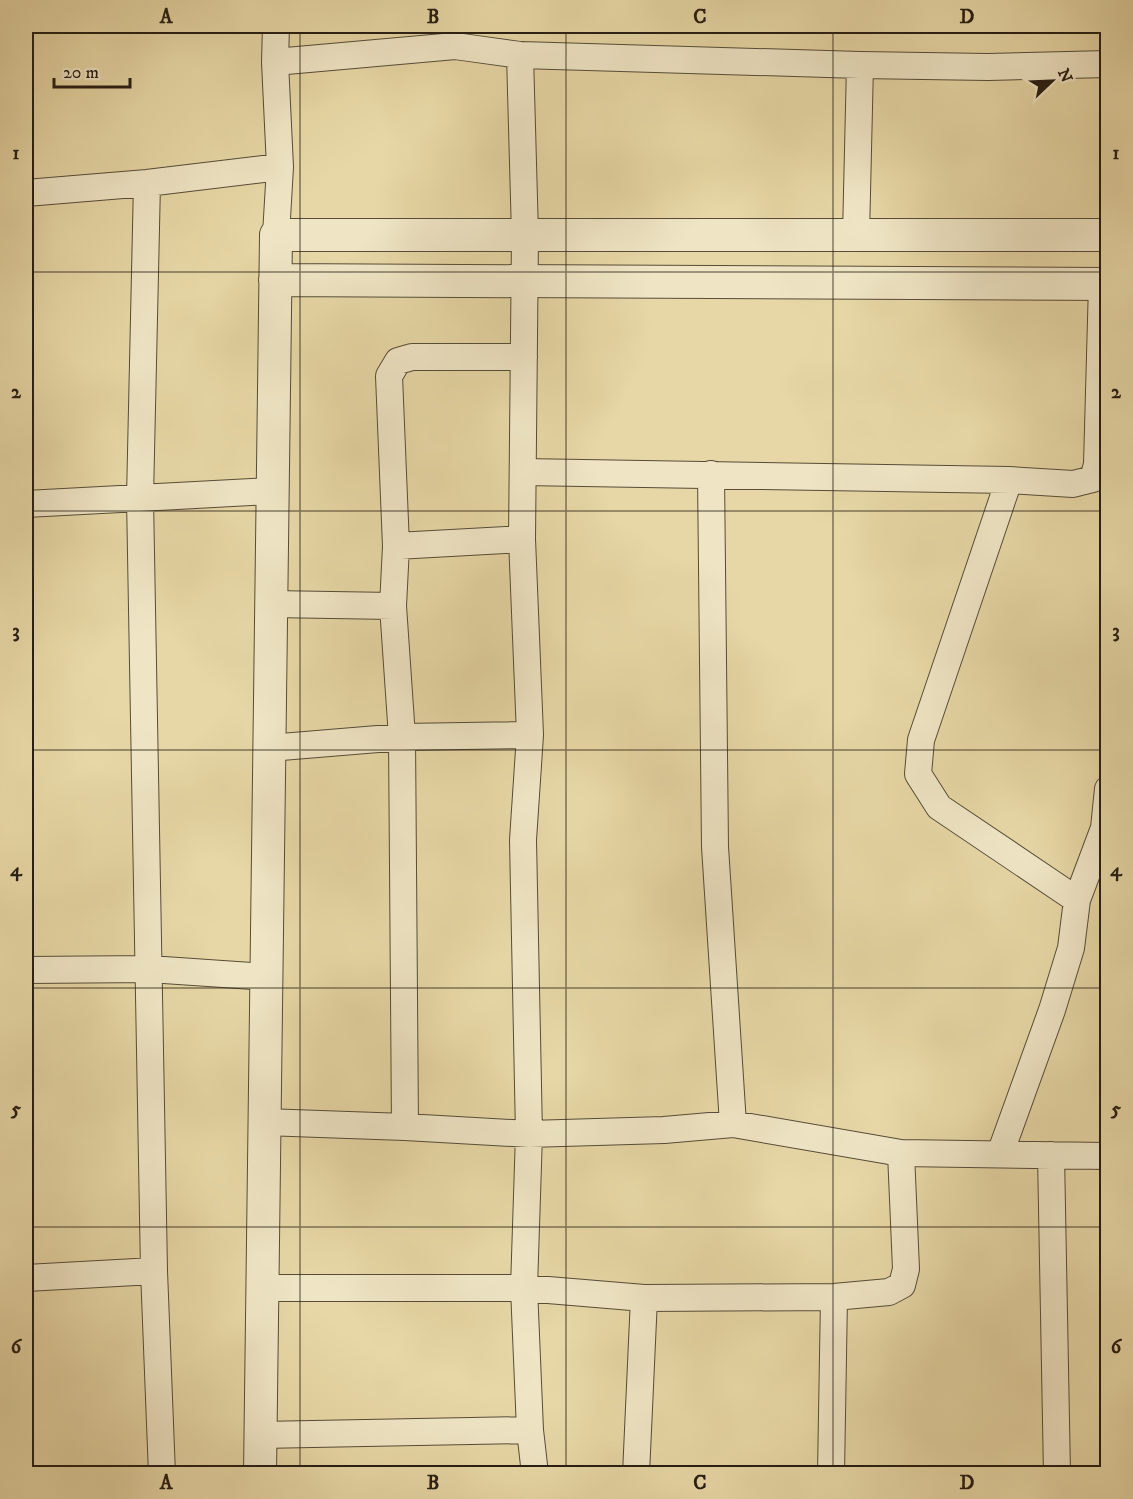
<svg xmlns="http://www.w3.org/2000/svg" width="1133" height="1499" font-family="'IM FELL DW Pica',serif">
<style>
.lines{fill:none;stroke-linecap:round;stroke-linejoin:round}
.minor-casing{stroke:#564c38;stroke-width:28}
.tertiary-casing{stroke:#564c38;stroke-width:34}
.minor{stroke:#efe5c5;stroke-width:26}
.tertiary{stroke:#efe5c5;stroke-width:32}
.grid{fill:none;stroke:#261d13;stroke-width:1.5;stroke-opacity:0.55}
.neatline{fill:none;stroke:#261d13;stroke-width:2}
.grid-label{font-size:20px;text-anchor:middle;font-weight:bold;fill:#261d13}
</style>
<rect width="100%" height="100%" fill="#e7d7a6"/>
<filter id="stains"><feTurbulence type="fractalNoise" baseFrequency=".00333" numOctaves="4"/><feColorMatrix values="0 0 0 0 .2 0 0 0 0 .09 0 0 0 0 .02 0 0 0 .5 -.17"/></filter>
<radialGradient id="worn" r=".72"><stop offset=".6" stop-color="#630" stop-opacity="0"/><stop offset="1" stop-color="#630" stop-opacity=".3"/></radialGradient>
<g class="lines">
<!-- minor casing -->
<g class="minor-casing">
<path id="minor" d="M276,26L275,62L280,167L276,235
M520,55L525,235L522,539L530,735L523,840L529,1134L524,1288L530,1430L535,1474
M275,62L455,46L520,55L860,65L988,67L1108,64
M147,183L140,498L154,1271L162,1474
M26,193L147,183L280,167
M856,235L860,65
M523,472L1009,480L1073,484L1093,479L1097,464L1102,284
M711,474L715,847L733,1124
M1009,480L921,740L918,774L939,807L1077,900
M26,504L272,491
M396,546L522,539
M271,604L393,606
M269,748L402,737L530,735
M26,970L149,969L266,977
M264,1122L405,1127L529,1134L664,1130L733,1124L901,1153L1108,1156
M405,1127L402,737L393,606L396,546L389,376L398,361L412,357H524
M1000,1154L1052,1010L1071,948L1077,900L1104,828L1108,789
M1051,1155L1057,1474
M26,1278L154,1271
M262,1288H524L644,1298L834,1297L889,1292L902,1285L906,1269L901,1153
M260,1435L530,1430
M636,1474L644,1298
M831,1474L834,1297"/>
</g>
<!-- tertiary casing -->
<g class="tertiary-casing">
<path id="tertiary" d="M275,280L1108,284
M260,1474L276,235H1108"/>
</g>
<!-- minor -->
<use href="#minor" class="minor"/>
<!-- tertiary -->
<use href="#tertiary" class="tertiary"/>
</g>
<!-- grid -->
<path class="grid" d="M300,26V1474M566,26V1474M833,26V1474M26,272H1108M26,511H1108M26,750H1108M26,988H1108M26,1227H1108"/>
<!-- margin -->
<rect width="1133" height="1499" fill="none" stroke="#e7d7a6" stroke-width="66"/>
<!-- north arrow -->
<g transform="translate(1052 81) rotate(67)" stroke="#efe5c5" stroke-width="4.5" paint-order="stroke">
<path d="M0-4.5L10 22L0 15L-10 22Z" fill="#261d13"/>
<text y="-9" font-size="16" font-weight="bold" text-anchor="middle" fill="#261d13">N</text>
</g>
<!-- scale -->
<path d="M54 78v9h76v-9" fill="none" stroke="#261d13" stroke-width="3"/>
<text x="63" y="78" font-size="18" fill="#261d13" stroke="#efe5c5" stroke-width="4.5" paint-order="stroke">20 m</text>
<rect x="33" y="33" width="1067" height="1433" class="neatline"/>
<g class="grid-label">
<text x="166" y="23">A</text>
<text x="433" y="23">B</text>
<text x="700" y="23">C</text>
<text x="967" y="23">D</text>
<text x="16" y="159">1</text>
<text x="1116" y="159">1</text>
<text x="16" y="398">2</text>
<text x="1116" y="398">2</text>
<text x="16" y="637">3</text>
<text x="1116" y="637">3</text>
<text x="16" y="876">4</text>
<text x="1116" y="876">4</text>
<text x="16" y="1115">5</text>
<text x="1116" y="1115">5</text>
<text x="16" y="1353">6</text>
<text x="1116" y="1353">6</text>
<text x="166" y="1489">A</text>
<text x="433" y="1489">B</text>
<text x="700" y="1489">C</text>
<text x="967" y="1489">D</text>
</g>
<rect width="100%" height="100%" filter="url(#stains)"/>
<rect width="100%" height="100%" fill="url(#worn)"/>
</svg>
